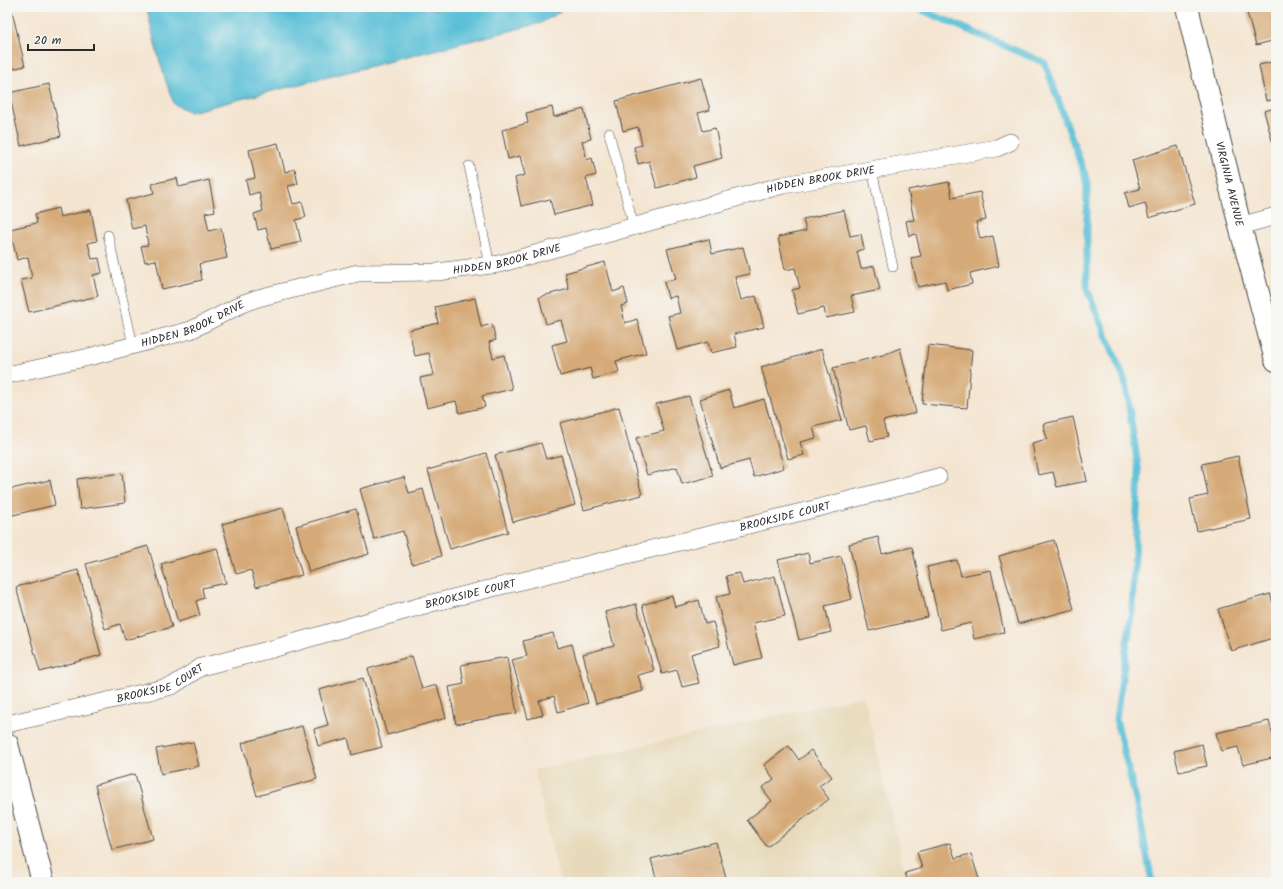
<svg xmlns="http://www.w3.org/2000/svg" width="1283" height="889" font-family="Kalam,sans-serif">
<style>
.built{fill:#e7daba}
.water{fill:#59bfd7;stroke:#427581}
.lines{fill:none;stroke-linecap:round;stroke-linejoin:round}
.stream{stroke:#59bfd7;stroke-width:7}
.building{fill:#d6aa78}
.service-casing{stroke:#494744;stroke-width:10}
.minor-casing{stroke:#494744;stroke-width:18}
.tertiary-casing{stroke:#494744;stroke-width:24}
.secondary-casing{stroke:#494744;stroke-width:24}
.service{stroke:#fff;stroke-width:9}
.minor{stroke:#fff;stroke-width:17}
.tertiary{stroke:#fff;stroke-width:22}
.secondary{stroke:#fff;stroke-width:22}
.labels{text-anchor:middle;stroke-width:4;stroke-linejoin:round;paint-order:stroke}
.street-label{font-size:11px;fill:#2b2b2b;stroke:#f6f6f2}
</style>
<rect width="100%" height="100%" fill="#f6f6f2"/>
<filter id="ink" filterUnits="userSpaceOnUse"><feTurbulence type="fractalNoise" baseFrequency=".025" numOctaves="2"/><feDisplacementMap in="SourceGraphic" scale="8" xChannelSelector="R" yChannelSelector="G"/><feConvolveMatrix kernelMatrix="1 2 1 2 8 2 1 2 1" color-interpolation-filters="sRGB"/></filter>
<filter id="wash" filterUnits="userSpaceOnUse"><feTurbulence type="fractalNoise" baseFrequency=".012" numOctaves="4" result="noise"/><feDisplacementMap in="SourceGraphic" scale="16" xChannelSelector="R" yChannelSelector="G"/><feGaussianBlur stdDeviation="0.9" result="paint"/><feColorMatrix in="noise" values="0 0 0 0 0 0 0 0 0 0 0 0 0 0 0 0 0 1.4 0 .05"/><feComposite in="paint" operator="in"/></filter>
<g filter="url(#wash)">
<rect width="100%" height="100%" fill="#f4e5d1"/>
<!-- built -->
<path class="built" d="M618,7H719L657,14Z
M864,696L907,882H560L534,770Z"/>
<!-- water -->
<path class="water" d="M147,7H417L439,10L444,7H560L561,11L541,23L190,112L174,104C162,72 153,40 147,7Z"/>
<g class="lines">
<!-- stream -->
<path class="stream" d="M915,7L1045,63L1087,181V289L1125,381L1139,473L1132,611L1116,719L1136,800L1152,882"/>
</g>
<g id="blocks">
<!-- building -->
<path class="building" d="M7,7H11L25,66L7,70Z
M1254,7H1276V40L1256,45L1246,9Z
M1276,61V99L1266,101L1259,65Z
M701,78L710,110L698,113L703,131L715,128L722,158L693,166L696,177L657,188L649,161L638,164L634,147L642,145L638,127L623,131L616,101Z
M49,84L61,136L21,146L9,93Z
M552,107L554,117L584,109L591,139L582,141L587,160L592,158L596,175L586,178L593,205L554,215L550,199L521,206L515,178L525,175L520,156L508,159L502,130L528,123L526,113Z
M1276,108V155L1264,111Z
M278,143L285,172L295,169L298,184L288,186L293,204L302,202L306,217L296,220L301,242L271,249L266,228L258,230L254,214L263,211L259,192L249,195L246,180L255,178L249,150Z
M1178,146L1195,204L1149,218L1145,203L1129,208L1125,193L1140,189L1132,160Z
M177,178L179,187L209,180L215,211L205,213L209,231L221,228L227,258L199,264L202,280L162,289L156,260L145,262L141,246L148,245L145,226L132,229L126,200L154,193L152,184Z
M949,182L952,198L980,192L986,220L976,222L980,239L993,236L999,266L970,273L972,284L947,290L945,281L918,287L911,258L921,256L916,234L909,236L906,221L914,220L908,190Z
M58,208L60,217L91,210L97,241L88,243L92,259L99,258L102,273L93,275L98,296L29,312L21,280L32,278L28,257L17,260L10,229L37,223L35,214Z
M844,210L850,236L861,234L864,249L857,251L861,269L874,266L880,290L851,296L855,312L826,318L824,308L798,314L792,290L800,288L795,268L785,270L778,237L806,231L803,219Z
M709,239L712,254L743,247L750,274L735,277L741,300L756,296L764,327L734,334L737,347L711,353L708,342L677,350L668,316L680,313L676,296L668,298L664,282L676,279L667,249Z
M605,262L613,292L624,288L628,304L621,306L625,323L637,319L646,353L616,361L619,372L593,379L590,368L560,376L552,345L567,341L561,320L546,324L539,297L569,289L565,273Z
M475,298L481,327L492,324L496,340L489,342L493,358L504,355L512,389L482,396L485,407L459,413L456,401L427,408L420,378L434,375L429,353L415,356L409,330L438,323L435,307Z
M928,345L972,350L967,408L922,404Z
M900,348L916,413L883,421L887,437L870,441L866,426L849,430L833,368L883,355Z
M822,349L842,420L813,427L816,438L800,442L804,455L788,459L761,367Z
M729,390L734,408L764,399L784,468L754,477L749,460L720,468L700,399Z
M689,396L713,476L682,484L677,467L647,475L636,438L664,431L656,404Z
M619,407L642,495L584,510L560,423Z
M1073,417L1087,481L1057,487L1053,472L1038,475L1032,443L1047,439L1043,424Z
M541,443L546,459L561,455L575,505L513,522L495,455Z
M486,453L508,532L450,549L428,470Z
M1238,456L1251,519L1197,531L1190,499L1208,495L1202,464Z
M122,473L125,503L80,509L77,479Z
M404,477L409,493L423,489L441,556L412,564L403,531L374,539L360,489Z
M50,480L55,505L9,516L7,503V490Z
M283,508L302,575L256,587L251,570L236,574L222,524Z
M356,509L369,554L309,572L296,526Z
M878,537L882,554L912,547L928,617L869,631L849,544Z
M1054,540L1074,609L1018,624L999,556Z
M148,546L172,627L125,640L120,624L105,629L86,564Z
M217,548L226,583L202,588L204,598L196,601L200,615L178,622L161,564Z
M808,553L810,563L841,556L852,599L825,606L831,632L799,640L778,560Z
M957,560L961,576L991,570L1004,632L974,639L971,623L941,630L927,567Z
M78,570L101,655L40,672L16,587Z
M740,573L743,584L775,576L785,616L753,623L762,658L733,665L716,597L730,594L726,576Z
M1270,594L1276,614V637L1231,651L1218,609Z
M672,596L675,607L699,600L705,624L713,622L720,646L691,654L699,683L682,687L677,670L662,674L642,605Z
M636,604L654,671L638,675L643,691L596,704L583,654L614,646L605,612Z
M553,633L557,648L572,644L588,703L558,712L554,696L539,701L543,715L528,719L512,660L527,656L523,641Z
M412,656L422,689L437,685L446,718L387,735L368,669Z
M507,657L517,713L456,724L449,687L464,684L461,665Z
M363,678L382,747L352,755L348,738L318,746L314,729L328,725L319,690Z
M1269,721L1276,748V757L1243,765L1238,747L1221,751L1216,733Z
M302,726L317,779L257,796L242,743Z
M193,742L199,766L161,774L156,749Z
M1202,744L1207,766L1179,772L1174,751Z
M789,746L799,760L811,750L832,777L819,786L829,799L767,847L747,820L772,801L762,788L774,779L764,765Z
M135,774L153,839L112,850L95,785Z
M716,842L727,882H657L651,859Z
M950,843L955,858L971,854L980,882H908L905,873L922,868L917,852Z"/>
</g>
</g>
<g filter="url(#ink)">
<use href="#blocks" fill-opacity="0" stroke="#494744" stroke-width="1"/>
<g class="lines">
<!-- service casing -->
<g class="service-casing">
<path id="service" d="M609,133L634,227
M469,166L490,265
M872,170L893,267
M108,235L133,345"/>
</g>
<!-- minor casing -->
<g class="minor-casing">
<g id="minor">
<path d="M1240,226L1276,216"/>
<path id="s1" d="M7,375L89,357L191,330L244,303L258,298L358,273L437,272L499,264L783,185L997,148L1010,142"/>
<path id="s2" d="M7,724L172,686L201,667L272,649L428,604L818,508L938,477"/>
</g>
</g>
<!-- tertiary casing -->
<g class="tertiary-casing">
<g id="tertiary">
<path id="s3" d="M1187,7L1240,226L1276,360"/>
</g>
</g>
<!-- secondary casing -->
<g class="secondary-casing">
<path id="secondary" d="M7,744L43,882"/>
</g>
<!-- service -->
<use href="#service" class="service"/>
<!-- minor -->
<use href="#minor" class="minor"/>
<!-- tertiary -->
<use href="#tertiary" class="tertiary"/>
<!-- secondary -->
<use href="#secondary" class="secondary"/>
</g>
</g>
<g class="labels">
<!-- street labels -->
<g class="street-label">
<text dy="4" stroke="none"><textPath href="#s1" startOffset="841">HIDDEN BROOK DRIVE</textPath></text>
<text dy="4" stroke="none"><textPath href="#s3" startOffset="182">VIRGINIA AVENUE</textPath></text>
<text dy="4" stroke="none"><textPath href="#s1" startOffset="517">HIDDEN BROOK DRIVE</textPath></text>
<text dy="4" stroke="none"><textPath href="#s1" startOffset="193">HIDDEN BROOK DRIVE</textPath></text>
<text dy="4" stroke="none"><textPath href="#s2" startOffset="807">BROOKSIDE COURT</textPath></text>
<text dy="4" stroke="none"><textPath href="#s2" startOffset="483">BROOKSIDE COURT</textPath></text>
<text dy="4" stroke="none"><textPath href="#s2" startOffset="159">BROOKSIDE COURT</textPath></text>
</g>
</g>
<!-- margin -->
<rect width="1283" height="889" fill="none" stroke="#f6f6f2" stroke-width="24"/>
<!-- scale -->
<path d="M28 44v6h66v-6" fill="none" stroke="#2b2b2b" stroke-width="2"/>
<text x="34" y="44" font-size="12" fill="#2b2b2b" stroke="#f6f6f2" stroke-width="3" paint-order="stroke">20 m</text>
</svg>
